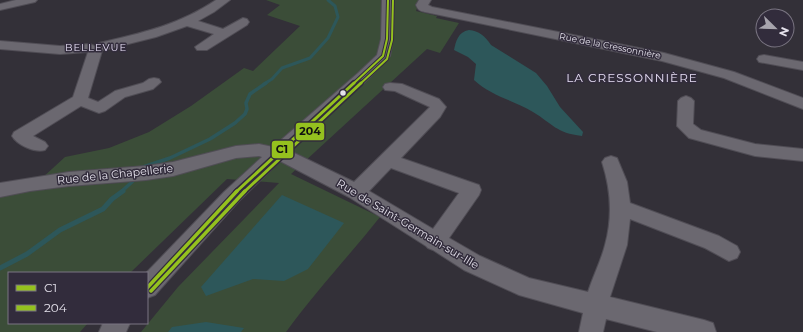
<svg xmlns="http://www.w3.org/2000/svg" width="803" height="332" font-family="Montserrat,sans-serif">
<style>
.green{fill:#3b4d38}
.water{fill:#2d575a}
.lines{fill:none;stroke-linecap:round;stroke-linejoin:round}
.stream-far2{stroke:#2d575a;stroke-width:3}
.stream-far1{stroke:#2d575a;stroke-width:3.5}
.stream{stroke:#2d575a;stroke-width:5}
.minor-casing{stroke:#504d55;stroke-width:2}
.minor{fill:#6b6870;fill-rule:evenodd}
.bus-1-far2-casing{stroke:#322c3c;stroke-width:4}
.bus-1-far1-casing{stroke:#322c3c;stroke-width:6}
.bus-1-casing{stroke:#322c3c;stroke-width:6}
.bus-2-far2-casing{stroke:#322c3c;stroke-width:4}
.bus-2-far1-casing{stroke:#322c3c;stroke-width:6}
.bus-2-casing{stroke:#322c3c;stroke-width:6}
.bus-1-far2{stroke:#95c11e;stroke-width:2}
.bus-1-far1{stroke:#95c11e;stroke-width:3}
.bus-1{stroke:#95c11e;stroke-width:3.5}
.bus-2-far2{stroke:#94c11f;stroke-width:2}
.bus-2-far1{stroke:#94c11f;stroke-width:3}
.bus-2{stroke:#94c11f;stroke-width:3.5}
.bus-dot{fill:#e5e2ec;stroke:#322c3c;stroke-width:1.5}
.labels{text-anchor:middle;stroke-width:3;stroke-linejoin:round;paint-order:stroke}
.far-street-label{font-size:9px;fill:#e5e2ec;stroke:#322c3c}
.far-neighbourhood-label{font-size:10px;letter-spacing:1px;fill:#e7dff5;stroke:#322c3c}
.street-label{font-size:11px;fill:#e5e2ec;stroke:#322c3c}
.neighbourhood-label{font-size:12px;letter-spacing:1px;fill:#e7dff5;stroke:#322c3c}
.line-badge{stroke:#322c3c;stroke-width:1.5}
.pale-badge-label{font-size:11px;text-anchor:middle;font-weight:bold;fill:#111}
</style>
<rect width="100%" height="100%" fill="#333038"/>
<!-- green -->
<path class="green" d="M266,0H420L416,11L437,16L436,18L459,23L440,53L427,49L291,174L380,217C349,256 315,292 286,332H141L178,287L279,183L227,179L130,273H9V323H88L80,332H0V197L51,187L118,183L121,181L41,179L65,157L109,148L149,132L191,106L244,68L253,71L300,26L267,15L280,5Z"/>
<!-- water -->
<path class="water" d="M469,30C479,31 485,36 491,45L536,73L547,86L560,107L583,132L582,136C556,133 553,124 533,112C513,100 491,96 474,80L476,64L468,57L454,50C456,41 458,32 469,30Z
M282,195L344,223L308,269L284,281L253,279L206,296L201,287Z
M206,322L244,328L241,332H168L172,327Z"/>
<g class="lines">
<!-- stream-far2 -->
<path class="stream-far2" d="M264,84L272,79L282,68L310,58L328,38L338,17L335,6L328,0"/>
<!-- stream-far1 -->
<path class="stream-far1" d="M143,167L170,158L210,139L235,123L245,114L247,109L246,103L250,94L266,83
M121,192L133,181"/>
<!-- stream -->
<path class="stream" d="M0,268L27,254L60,230L103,209L112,199L123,191"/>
<!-- minor casing -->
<g class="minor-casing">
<path id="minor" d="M16,0H37L35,2L0,10V4Z
M216,0H230L214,12L198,21L223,29L243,18L247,19L249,22L247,25L207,50H197L195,47L214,34L187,26L156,37L104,50L100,49L102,51L88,98L98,102L115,91L143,83L149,79L154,78L159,79L161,82L153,89L125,97L105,111L99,113L81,106L33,136L45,142L48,146L45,150C35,153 17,145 12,136L14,132L73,97L88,52L60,54L0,49V41L60,46L90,44L99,48L97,46L99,43C142,33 179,25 216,0Z
M382,0H394L393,39L390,56L368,79L290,151L354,182L430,107L395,91L385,90L383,87L385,84L390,83L402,84L439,99L446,107L440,117L401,158L479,185L481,190L479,195L449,238L480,256L529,278L588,292C593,276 601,261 605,245C613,216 611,190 602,162L605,158L611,156L617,158L627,182L630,203L719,236L737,246L740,252L737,258L729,261L705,248L630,219L627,245L610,297L704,320L713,323L716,332H657L606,319L603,332H579L583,313L519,295L464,270L433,250L428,248L426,246L349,197L280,161L238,202L155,295L147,298L146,273L224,192L262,157L259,156L236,158L173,176L146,180L69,186L30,191L0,197V183L69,172L146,166L173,162L236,146L259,144L273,147L358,73L377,55L381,39ZM391,168L459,193L433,229L369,191Z
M419,0H431L428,5L432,7L664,53L734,72L803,98V109L724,78L662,61L425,12C420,11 418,10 416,5Z
M764,55L803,62V70L759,62L757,59L759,56Z
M686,96L691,98L694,101L693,124L701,130L755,144L803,149V161L755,156L689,138L677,126L678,101L681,98Z
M103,323H130L126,332H99Z"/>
</g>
<!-- minor -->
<use href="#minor" class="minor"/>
<!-- bus-1-far2 casing -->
<g class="bus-1-far2-casing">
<path id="bus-1-far2" d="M353,84L383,56L387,39L388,0"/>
</g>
<!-- bus-1-far1 casing -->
<g class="bus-1-far1-casing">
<path id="bus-1-far1" d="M236,192L354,83"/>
</g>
<!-- bus-1 casing -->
<g class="bus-1-casing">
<path id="bus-1" d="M147,288L237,191"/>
</g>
<!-- bus-2-far2 casing -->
<g class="bus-2-far2-casing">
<path id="bus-2-far2" d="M360,84L387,59L392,40L393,0"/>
</g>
<!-- bus-2-far1 casing -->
<g class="bus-2-far1-casing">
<path id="bus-2-far1" d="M244,192L361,83"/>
</g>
<!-- bus-2 casing -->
<g class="bus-2-casing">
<path id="bus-2" d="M151,291L245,191"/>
</g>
<!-- bus-1-far2 -->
<use href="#bus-1-far2" class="bus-1-far2"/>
<!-- bus-1-far1 -->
<use href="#bus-1-far1" class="bus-1-far1"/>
<!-- bus-1 -->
<use href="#bus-1" class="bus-1"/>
<!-- bus-2-far2 -->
<use href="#bus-2-far2" class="bus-2-far2"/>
<!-- bus-2-far1 -->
<use href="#bus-2-far1" class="bus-2-far1"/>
<!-- bus-2 -->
<use href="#bus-2" class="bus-2"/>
</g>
<!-- markers -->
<circle class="bus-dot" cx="343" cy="93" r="3.5"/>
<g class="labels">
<!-- far-street labels -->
<g class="far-street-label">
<text transform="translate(610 46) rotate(11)" y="3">Rue de la Cressonnière</text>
</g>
<!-- far-neighbourhood labels -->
<g class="far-neighbourhood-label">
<text x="96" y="51">BELLEVUE</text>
</g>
<!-- street labels -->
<g class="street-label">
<text transform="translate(115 174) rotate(-6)" y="4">Rue de la Chapellerie</text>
<text transform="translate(408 224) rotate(31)" y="4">Rue de Saint-Germain-sur-Ille</text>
</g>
<!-- neighbourhood labels -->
<g class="neighbourhood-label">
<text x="632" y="82">LA CRESSONNIÈRE</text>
</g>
</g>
<g class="line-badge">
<rect x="295" y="122" width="30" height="19" rx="4" fill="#94c11f"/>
<rect x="271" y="140" width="23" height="19" rx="4" fill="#95c11e"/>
</g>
<g class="pale-badge-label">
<text x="310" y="135">204</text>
<text x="282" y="153">C1</text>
</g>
<!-- legend -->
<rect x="8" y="272" width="140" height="52" fill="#322c3c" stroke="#7a7582"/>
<rect x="16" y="285" width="20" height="6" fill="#95c11e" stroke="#7a7582"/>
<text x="44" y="292" font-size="12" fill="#e5e2ec">C1</text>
<rect x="16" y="305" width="20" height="6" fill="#94c11f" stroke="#7a7582"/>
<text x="44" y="312" font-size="12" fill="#e5e2ec">204</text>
<!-- north arrow -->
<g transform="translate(775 28) rotate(113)"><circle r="19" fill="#322c3c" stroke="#7a7582"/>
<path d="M0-3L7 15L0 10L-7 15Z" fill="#a7a4ad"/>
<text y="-6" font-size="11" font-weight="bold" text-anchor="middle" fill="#e5e2ec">N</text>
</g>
</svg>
